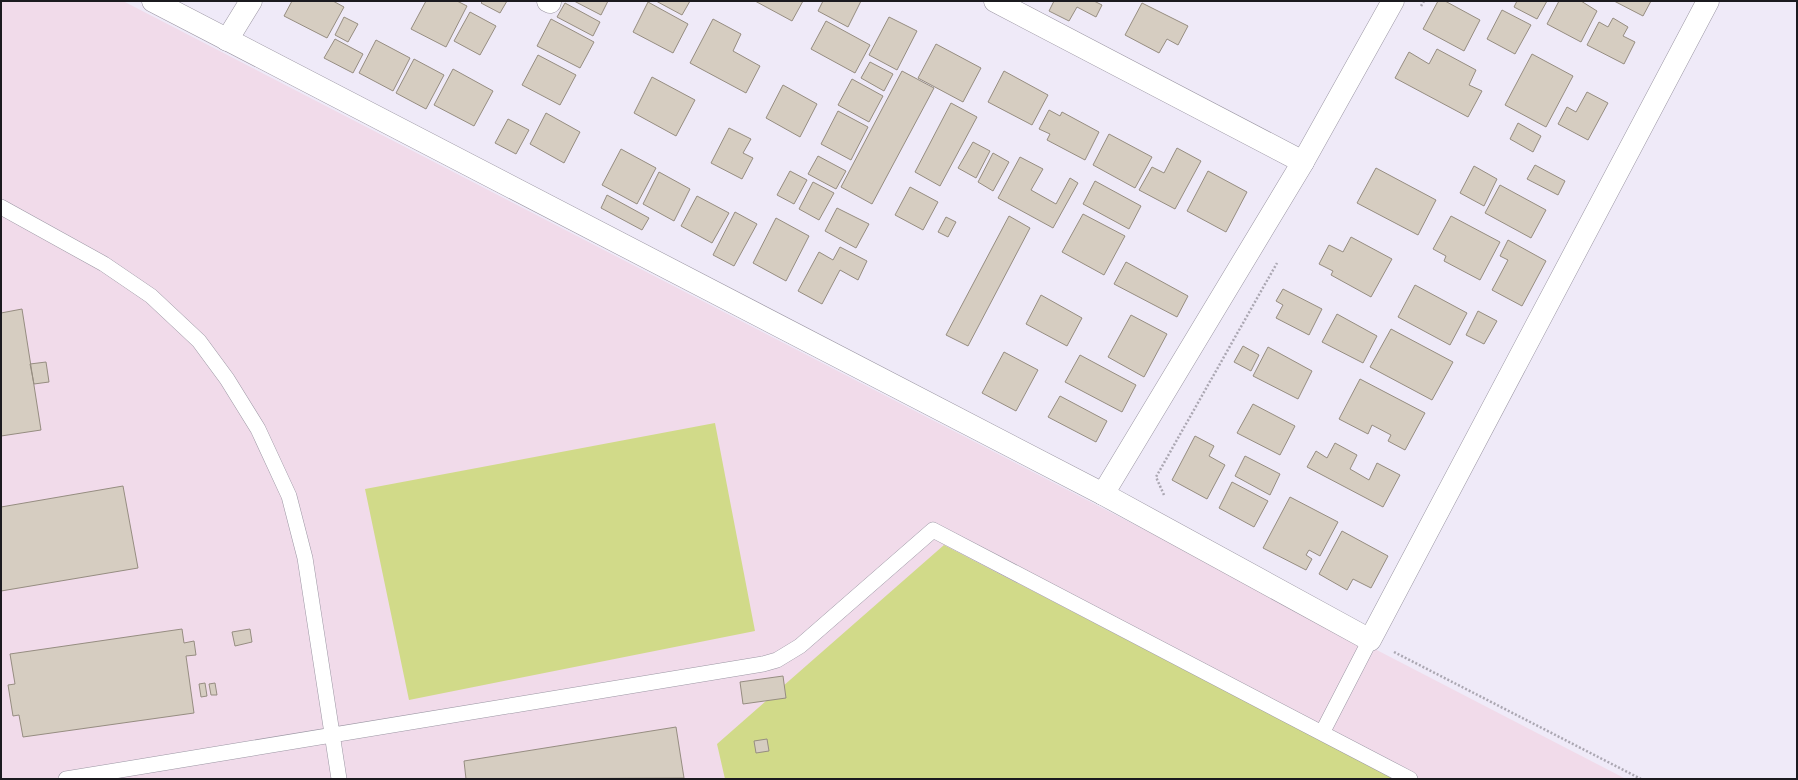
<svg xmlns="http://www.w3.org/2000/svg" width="1798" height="780" font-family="Helvetica,sans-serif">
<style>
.commercial{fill:#f1dbea}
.green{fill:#d1da89}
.building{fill:#d6cdc1;stroke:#968d81}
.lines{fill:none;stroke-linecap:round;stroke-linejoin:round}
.lane-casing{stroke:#9b96a3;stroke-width:16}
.street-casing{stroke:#9b96a3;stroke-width:23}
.secondary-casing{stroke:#9b96a3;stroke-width:23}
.path{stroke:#aba7b2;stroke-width:2.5;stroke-dasharray:2 2;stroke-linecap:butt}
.lane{stroke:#fff;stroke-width:15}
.street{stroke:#fff;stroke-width:22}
.secondary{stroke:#fff;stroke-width:22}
</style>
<rect width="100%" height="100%" fill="#efeaf8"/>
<!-- commercial -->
<path class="commercial" d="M1,1H123L1626,779H1Z"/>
<!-- green -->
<path class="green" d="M715,423L755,631L409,700L365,489Z
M944,545L1395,779H725L717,744Z"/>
<!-- building -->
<path class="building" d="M292,1H333L344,7L327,38L284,16Z
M426,1H457L467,6L446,47L411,29Z
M483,1H507L500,13L481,3Z
M574,1H608L601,15Z
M656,1H690L682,15Z
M755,1H803L792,21Z
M823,1H861L848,27L818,11Z
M1054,1H1094L1102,5L1096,17L1077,7L1069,21L1049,11Z
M1438,1H1445L1480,20L1464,51L1423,29Z
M1517,1H1547L1537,19L1514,7Z
M1559,1H1581L1597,11L1581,42L1547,24Z
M1614,1H1651L1643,16Z
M648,2L688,24L673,53L633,32Z
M565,3L600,22L593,36L557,17Z
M1142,3L1188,26L1178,45L1167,39L1159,53L1125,35Z
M1502,10L1531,25L1515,54L1487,39Z
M470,12L496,26L480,55L454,41Z
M344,17L358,24L348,42L335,35Z
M889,17L917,31L897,70L869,55Z
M1613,18L1628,27L1623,36L1635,42L1624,64L1587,45L1599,22L1608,27Z
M551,19L594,42L580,68L537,46Z
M713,19L741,34L733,51L760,66L746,93L690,63Z
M826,21L870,45L855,73L811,49Z
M335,39L363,54L353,73L324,58Z
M376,40L410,58L393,91L359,73Z
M936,44L981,68L963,102L918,78Z
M1437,49L1476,70L1469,85L1482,91L1468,117L1395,78L1409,52L1429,64Z
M1532,54L1573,76L1546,127L1505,105Z
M538,55L576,75L560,105L522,85Z
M414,59L444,75L426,109L396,93Z
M870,62L893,74L884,91L861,78Z
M453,69L493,91L474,126L434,105Z
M902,71L934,88L872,204L841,187Z
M1004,71L1048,95L1032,125L988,102Z
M652,77L695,100L676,136L634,113Z
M852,79L883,96L869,122L838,105Z
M783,85L817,104L800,137L766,118Z
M1587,92L1608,103L1588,140L1558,124L1567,107L1576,112Z
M951,103L977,117L940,186L915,172Z
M1049,110L1060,116L1062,112L1099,132L1085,160L1047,140L1050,134L1039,129Z
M838,111L868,127L851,160L821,144Z
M546,113L580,132L564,163L530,144Z
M508,119L529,130L516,154L495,143Z
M1518,123L1541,136L1533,152L1510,139Z
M729,128L751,139L743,153L753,158L742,179L711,163Z
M1109,134L1152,157L1135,188L1093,165Z
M973,142L990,151L976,178L958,168Z
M1177,148L1201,161L1175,209L1139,190L1152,167L1164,173Z
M621,149L656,168L637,204L602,185Z
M993,153L1009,162L993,191L978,182Z
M818,156L846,171L836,189L808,174Z
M1020,157L1043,169L1031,190L1056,204L1070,178L1078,183L1053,228L998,198Z
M1535,165L1565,181L1558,195L1527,179Z
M1474,166L1497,179L1484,206L1460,193Z
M1376,168L1436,200L1418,235L1357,203Z
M790,171L807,180L794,204L777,195Z
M1208,171L1247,192L1226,232L1187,211Z
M659,172L690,189L674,221L643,204Z
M1095,181L1141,206L1129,229L1083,204Z
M813,182L834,193L819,220L799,209Z
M1500,185L1546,210L1531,238L1485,213Z
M910,187L938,202L923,230L895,215Z
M607,195L649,218L642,230L601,208Z
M697,196L729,213L712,243L681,226Z
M837,208L869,224L856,248L825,231Z
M735,212L757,224L734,266L713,255Z
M1083,214L1125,236L1104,275L1062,252Z
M1009,216L1030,228L968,346L946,335Z
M1451,216L1500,242L1480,280L1444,261L1446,256L1433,249Z
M946,217L956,222L948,237L938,232Z
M776,218L809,236L786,281L753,263Z
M1351,237L1392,259L1371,297L1331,275L1333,271L1319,264L1329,245L1343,252Z
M1508,240L1546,261L1522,306L1492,290L1508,260L1500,256Z
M840,247L867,261L858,280L840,270L822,304L798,291L819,252L833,260Z
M1126,262L1188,296L1177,317L1114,284Z
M1415,285L1467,313L1450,345L1398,317Z
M1283,289L1322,309L1309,335L1276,318L1283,305L1276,301Z
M1041,295L1082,318L1067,346L1026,324Z
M22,309L41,430L1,436V313Z
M1478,311L1497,321L1484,344L1466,335Z
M1337,314L1377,336L1363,363L1322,342Z
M1131,315L1167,334L1144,377L1108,357Z
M1391,329L1453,362L1432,400L1370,367Z
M1243,346L1259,355L1251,371L1234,362Z
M1268,347L1312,371L1298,399L1253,376Z
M1004,352L1038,370L1016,411L982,393Z
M1080,355L1136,385L1122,412L1065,382Z
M46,362L49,382L34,384L30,364Z
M1360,379L1425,413L1405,450L1388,441L1391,435L1372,425L1368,434L1339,419Z
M1060,396L1107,421L1096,442L1048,417Z
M1253,404L1295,426L1280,455L1237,433Z
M1195,436L1214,446L1209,456L1225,465L1207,499L1172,480Z
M1335,443L1357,455L1350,469L1369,480L1377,463L1400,475L1383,507L1307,467L1316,451L1327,458Z
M1245,456L1280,474L1270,495L1235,476Z
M1232,482L1268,501L1254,527L1219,508Z
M123,486L138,568L1,591V507Z
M1290,497L1338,522L1320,556L1309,550L1306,555L1312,559L1306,570L1263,548Z
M1342,531L1388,556L1371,588L1353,579L1347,590L1319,574Z
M182,629L184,643L194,641L196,655L186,656L194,713L23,737L19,715L13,716L8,685L15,684L10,654Z
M250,629L252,642L235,646L232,632Z
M783,676L786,698L743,704L740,682Z
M205,683L207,696L201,697L199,684Z
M215,683L217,695H211L209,684Z
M676,727L684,778L466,779L464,761Z
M767,739L769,751L756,753L754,741Z"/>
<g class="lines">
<!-- lane casing -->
<g class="lane-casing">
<path id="lane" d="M1,207L104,264L151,296L199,341L227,379L258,429L289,496L305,558L339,779
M1322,733L1370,640
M66,779L763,664L777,660L800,646L933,530L1410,779"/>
</g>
<!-- street casing -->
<g class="street-casing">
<path id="street" d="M548,1L550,2
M995,1L1303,162
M227,40L251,1
M1103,494L1370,640L1708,1"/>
</g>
<!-- secondary casing -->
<g class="secondary-casing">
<path id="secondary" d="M153,1L1103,494L1303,162L1393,1"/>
</g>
<!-- path -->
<path class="path" d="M1421,6L1424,1
M1164,495L1156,477L1277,263
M1394,652L1641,779"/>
<!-- lane -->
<use href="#lane" class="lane"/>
<!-- street -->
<use href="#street" class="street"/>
<!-- secondary -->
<use href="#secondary" class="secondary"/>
</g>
<!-- border -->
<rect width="1798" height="780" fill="none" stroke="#1b1a1f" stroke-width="4"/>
</svg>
